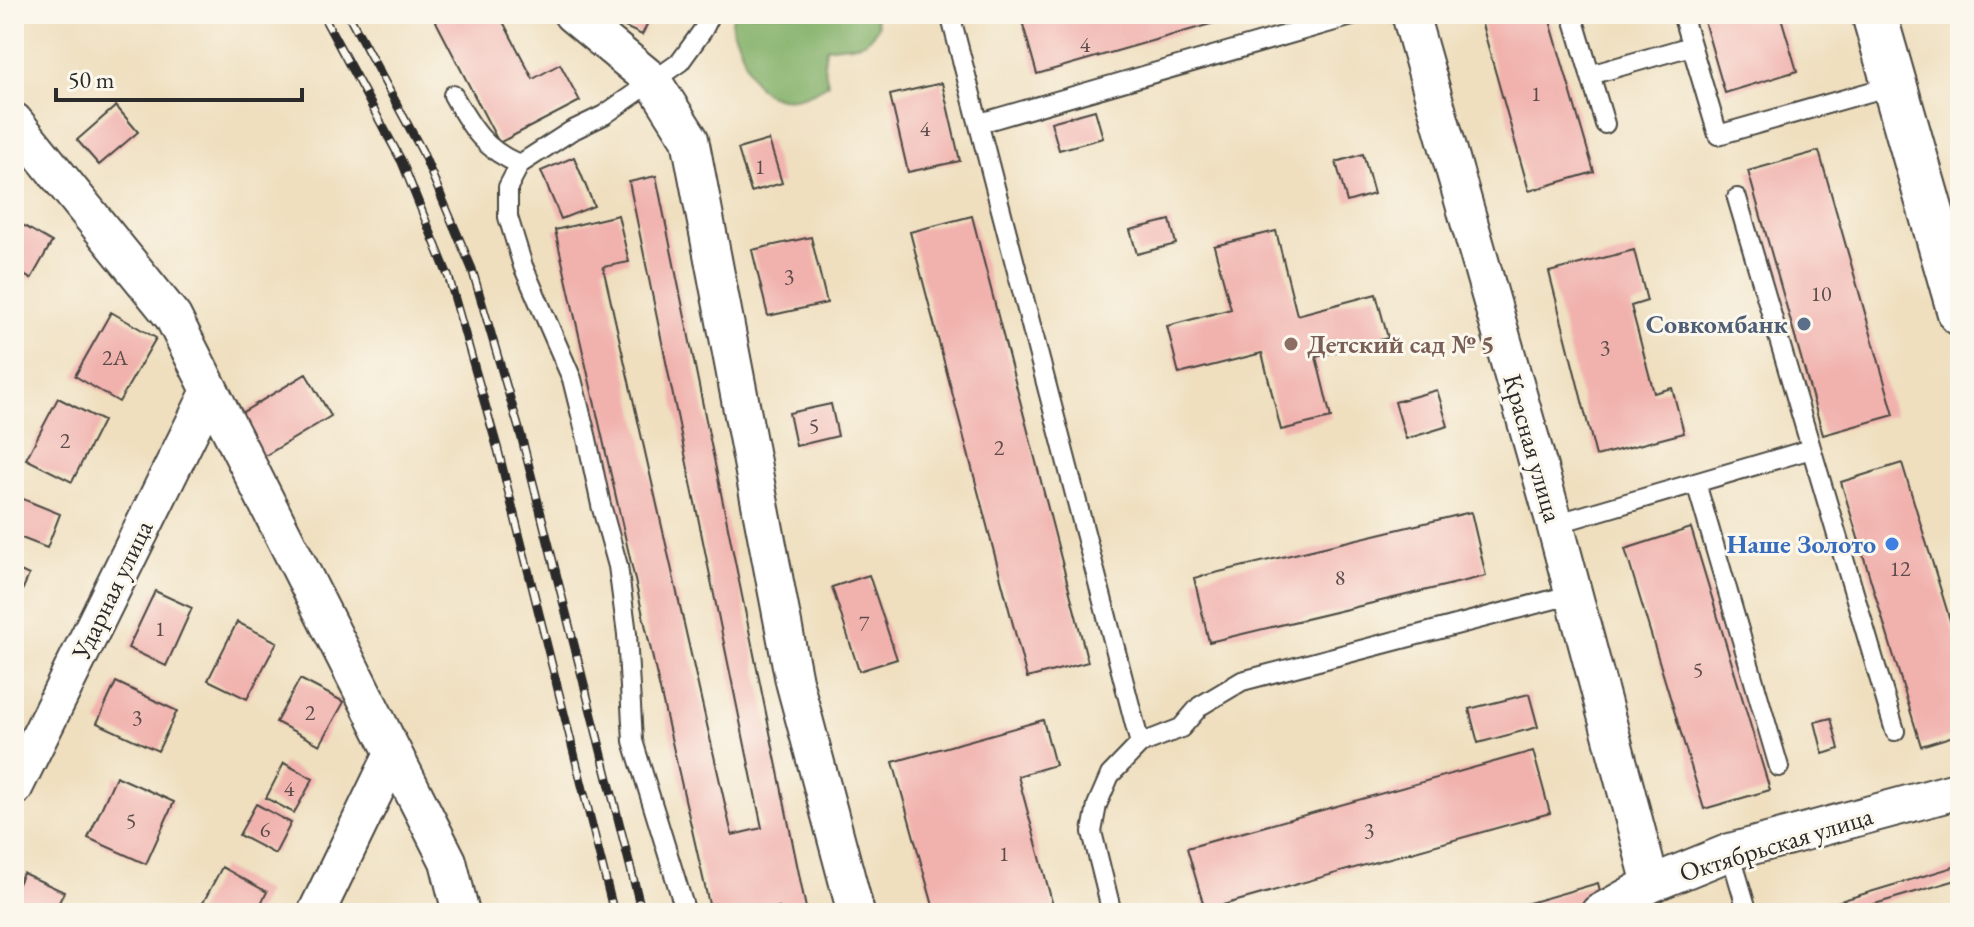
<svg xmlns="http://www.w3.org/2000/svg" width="1974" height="927" font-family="'EB Garamond',serif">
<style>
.forest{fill:#82b068;stroke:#566e4a;stroke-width:2}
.building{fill:#f1b2ae}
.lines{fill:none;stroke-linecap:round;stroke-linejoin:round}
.lane-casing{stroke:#484641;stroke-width:22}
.street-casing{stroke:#484641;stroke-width:40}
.secondary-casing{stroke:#484641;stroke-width:48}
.lane{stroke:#fff;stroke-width:18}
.street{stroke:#fff;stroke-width:36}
.secondary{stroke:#fff;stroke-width:44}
.rail-casing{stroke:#2b2b2b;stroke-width:9}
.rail{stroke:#fbf7ec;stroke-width:6;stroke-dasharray:18;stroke-linecap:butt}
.service-dot{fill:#5c6f8a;stroke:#fbf7ec;stroke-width:3}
.education-dot{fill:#8d6e63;stroke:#fbf7ec;stroke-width:3}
.shop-dot{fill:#3f7fe0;stroke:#fbf7ec;stroke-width:3}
.labels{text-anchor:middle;stroke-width:6;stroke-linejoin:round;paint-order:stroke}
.number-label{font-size:22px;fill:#5c4d4c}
.service-label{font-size:26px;font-weight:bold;fill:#4e5e75;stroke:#fbf7ec;text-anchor:end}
.education-label{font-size:26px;font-weight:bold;fill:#785e54;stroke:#fbf7ec;text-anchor:start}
.street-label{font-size:26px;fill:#2b2b2b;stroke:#fbf7ec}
.shop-label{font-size:26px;font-weight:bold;fill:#366cbe;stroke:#fbf7ec;text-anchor:end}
</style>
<rect width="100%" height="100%" fill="#fbf7ec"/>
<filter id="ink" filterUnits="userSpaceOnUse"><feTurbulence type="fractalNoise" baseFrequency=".0125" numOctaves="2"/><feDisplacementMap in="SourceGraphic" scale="16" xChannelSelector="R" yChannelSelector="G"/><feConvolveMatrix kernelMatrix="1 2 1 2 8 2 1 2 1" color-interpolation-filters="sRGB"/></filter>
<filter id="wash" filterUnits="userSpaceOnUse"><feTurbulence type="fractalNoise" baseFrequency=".006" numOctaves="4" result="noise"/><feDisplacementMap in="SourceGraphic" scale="32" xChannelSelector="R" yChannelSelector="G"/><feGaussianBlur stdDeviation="1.8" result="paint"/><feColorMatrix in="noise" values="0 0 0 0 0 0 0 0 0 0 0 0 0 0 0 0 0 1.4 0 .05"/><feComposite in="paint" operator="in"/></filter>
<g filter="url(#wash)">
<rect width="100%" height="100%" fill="#efdfbf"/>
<!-- forest -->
<path class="forest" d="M734,14H873L878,25C868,51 848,43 826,48L824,64L828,84C809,96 783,106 762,90C749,80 745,58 739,44C735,33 728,26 734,14Z"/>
<g id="blocks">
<!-- building -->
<path class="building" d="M432,14H462L466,21L479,14H499L533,79L560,64L580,101L499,143Z
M597,14H652L642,35Z
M1020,14H1242V15L1037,74Z
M1479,14H1548L1594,172L1529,191Z
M1702,14H1780L1797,71L1725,93Z
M942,83L960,161L908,172L890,95Z
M116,106L138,132L99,165L77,140Z
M1095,110L1103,138L1059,150L1051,122Z
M769,140L782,183L751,192L738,149Z
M1819,151L1894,415L1823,435L1748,171Z
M1363,154L1374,194L1347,202L1336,162Z
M574,157L594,206L561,219L541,171Z
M656,176L807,913H779V908L758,913H711L555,230L618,215L629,262L603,267L732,835L762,828L629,182Z
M972,216L1088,662L1027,678L910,232Z
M14,220L52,242L31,279L14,269Z
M1170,220L1176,244L1137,254L1130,230Z
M1276,231L1297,315L1376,294L1388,338L1316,357L1331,418L1281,430L1262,353L1179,374L1167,326L1231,309L1214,246Z
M811,237L827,303L768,316L752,250Z
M1634,250L1647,301L1631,306L1654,393L1672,388L1684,433L1596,456L1549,272Z
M111,312L156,338L119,402L75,376Z
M306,374L331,416L258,460L233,418Z
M1437,390L1448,426L1406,439L1395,402Z
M58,398L103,421L72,482L26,459Z
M831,404L838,436L796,446L789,413Z
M1902,463L1960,653V734L1921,746L1841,482Z
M18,497L60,514L47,548L14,535V506Z
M1471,512L1486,576L1209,642L1194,578Z
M1691,528L1770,790L1704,809L1625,549Z
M14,568L29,575L14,609Z
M869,575L897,659L859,671L832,587Z
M155,591L192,608L166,666L128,648Z
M237,622L277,642L247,699L208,680Z
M300,679L344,702L320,745L276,722Z
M116,682L177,711L158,751L97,723Z
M1529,694L1538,727L1478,743L1469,709Z
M1831,718L1839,749L1823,754L1815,722Z
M1043,720L1055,765L1018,776L1055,913H935L893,762Z
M1533,751L1550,813L1205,910L1187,848Z
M284,763L313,779L294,813L266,798Z
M116,776L174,802L146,864L88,838Z
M256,804L291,823L275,854L239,835Z
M1960,865V879L1844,913H1800Z
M222,867L267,892L256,913L198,912Z
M23,873L64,892L54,913H28L14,907V892Z
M1598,883L1604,906L1579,913H1494Z"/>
</g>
</g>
<g filter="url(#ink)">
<use href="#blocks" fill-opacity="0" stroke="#484641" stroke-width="2"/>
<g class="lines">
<!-- lane casing -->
<g class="lane-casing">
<path id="lane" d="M950,14L1140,744
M1572,14L1605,124
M1682,14L1718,135L1894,85
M1590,75L1691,46
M453,95C471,127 485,151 520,164
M980,123L1359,14
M1737,198L1895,731
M1696,483L1779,767
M1555,524L1811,449
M1730,852L1748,913
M686,913L633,741L627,634L618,566L601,505L587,439L572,379L523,266L508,217V187L520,164L571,131L604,115L680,62L703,30L711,14
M1112,913L1092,832L1097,805L1110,775L1140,744L1181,728L1200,706L1242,681L1574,594"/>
</g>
<!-- street casing -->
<g class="street-casing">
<path id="street" d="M572,14L653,81L690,139L794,681L856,913
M1410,14L1555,524L1651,884
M14,121L173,317L448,861L461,913
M14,788L210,391
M316,913L393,754
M1599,913L1651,884L1730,852L1960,790"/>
</g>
<!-- secondary casing -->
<g class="secondary-casing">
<path id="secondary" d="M1874,14L1960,313"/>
</g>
<!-- lane -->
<use href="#lane" class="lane"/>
<!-- street -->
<use href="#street" class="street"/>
<!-- secondary -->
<use href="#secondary" class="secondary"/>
<!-- rail casing -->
<g class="rail-casing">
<path id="rail" d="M322,14L402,162L449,278L498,450L614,913
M348,14L422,151L472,269L522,439L642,913"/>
</g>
<!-- rail -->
<use href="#rail" class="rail"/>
</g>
</g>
<!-- markers -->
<circle class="service-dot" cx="1804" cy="324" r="8"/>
<circle class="education-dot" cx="1291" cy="344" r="8"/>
<circle class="shop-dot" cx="1892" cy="544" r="8"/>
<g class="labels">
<!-- number labels -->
<g class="number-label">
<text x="1085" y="52">4</text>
<text x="1536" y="101">1</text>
<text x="925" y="136">4</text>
<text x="760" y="174">1</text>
<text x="789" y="284">3</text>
<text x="1821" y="301">10</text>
<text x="1605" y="355">3</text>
<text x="115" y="365">2А</text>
<text x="814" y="433">5</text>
<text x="65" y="448">2</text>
<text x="999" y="455">2</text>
<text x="1900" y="576">12</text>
<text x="1340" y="585">8</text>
<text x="864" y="631">7</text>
<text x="160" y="636">1</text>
<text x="1698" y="677">5</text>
<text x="310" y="720">2</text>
<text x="137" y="725">3</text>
<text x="289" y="796">4</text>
<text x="131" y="828">5</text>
<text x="265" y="837">6</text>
<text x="1369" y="838">3</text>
<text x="1004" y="861">1</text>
</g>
<!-- service labels -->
<g class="service-label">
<text x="1788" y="333">Совкомбанк</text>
</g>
<!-- education labels -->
<g class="education-label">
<text x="1307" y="353">Детский сад № 5</text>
</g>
<!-- street labels -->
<g class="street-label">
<text transform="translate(1533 448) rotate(74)" y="9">Красная улица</text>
<text transform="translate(112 590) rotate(-64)" y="9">Ударная улица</text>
<text transform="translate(1776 844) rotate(-17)" y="9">Октябрьская улица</text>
</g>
<!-- shop labels -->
<g class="shop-label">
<text x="1876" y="553">Наше Золото</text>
</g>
</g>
<!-- margin -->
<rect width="1974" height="927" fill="none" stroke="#fbf7ec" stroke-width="48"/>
<!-- scale -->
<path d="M56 88v12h246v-12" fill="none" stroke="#2b2b2b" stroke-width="4"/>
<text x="68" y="88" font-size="24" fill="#2b2b2b" stroke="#fbf7ec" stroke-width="6" paint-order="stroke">50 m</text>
</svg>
